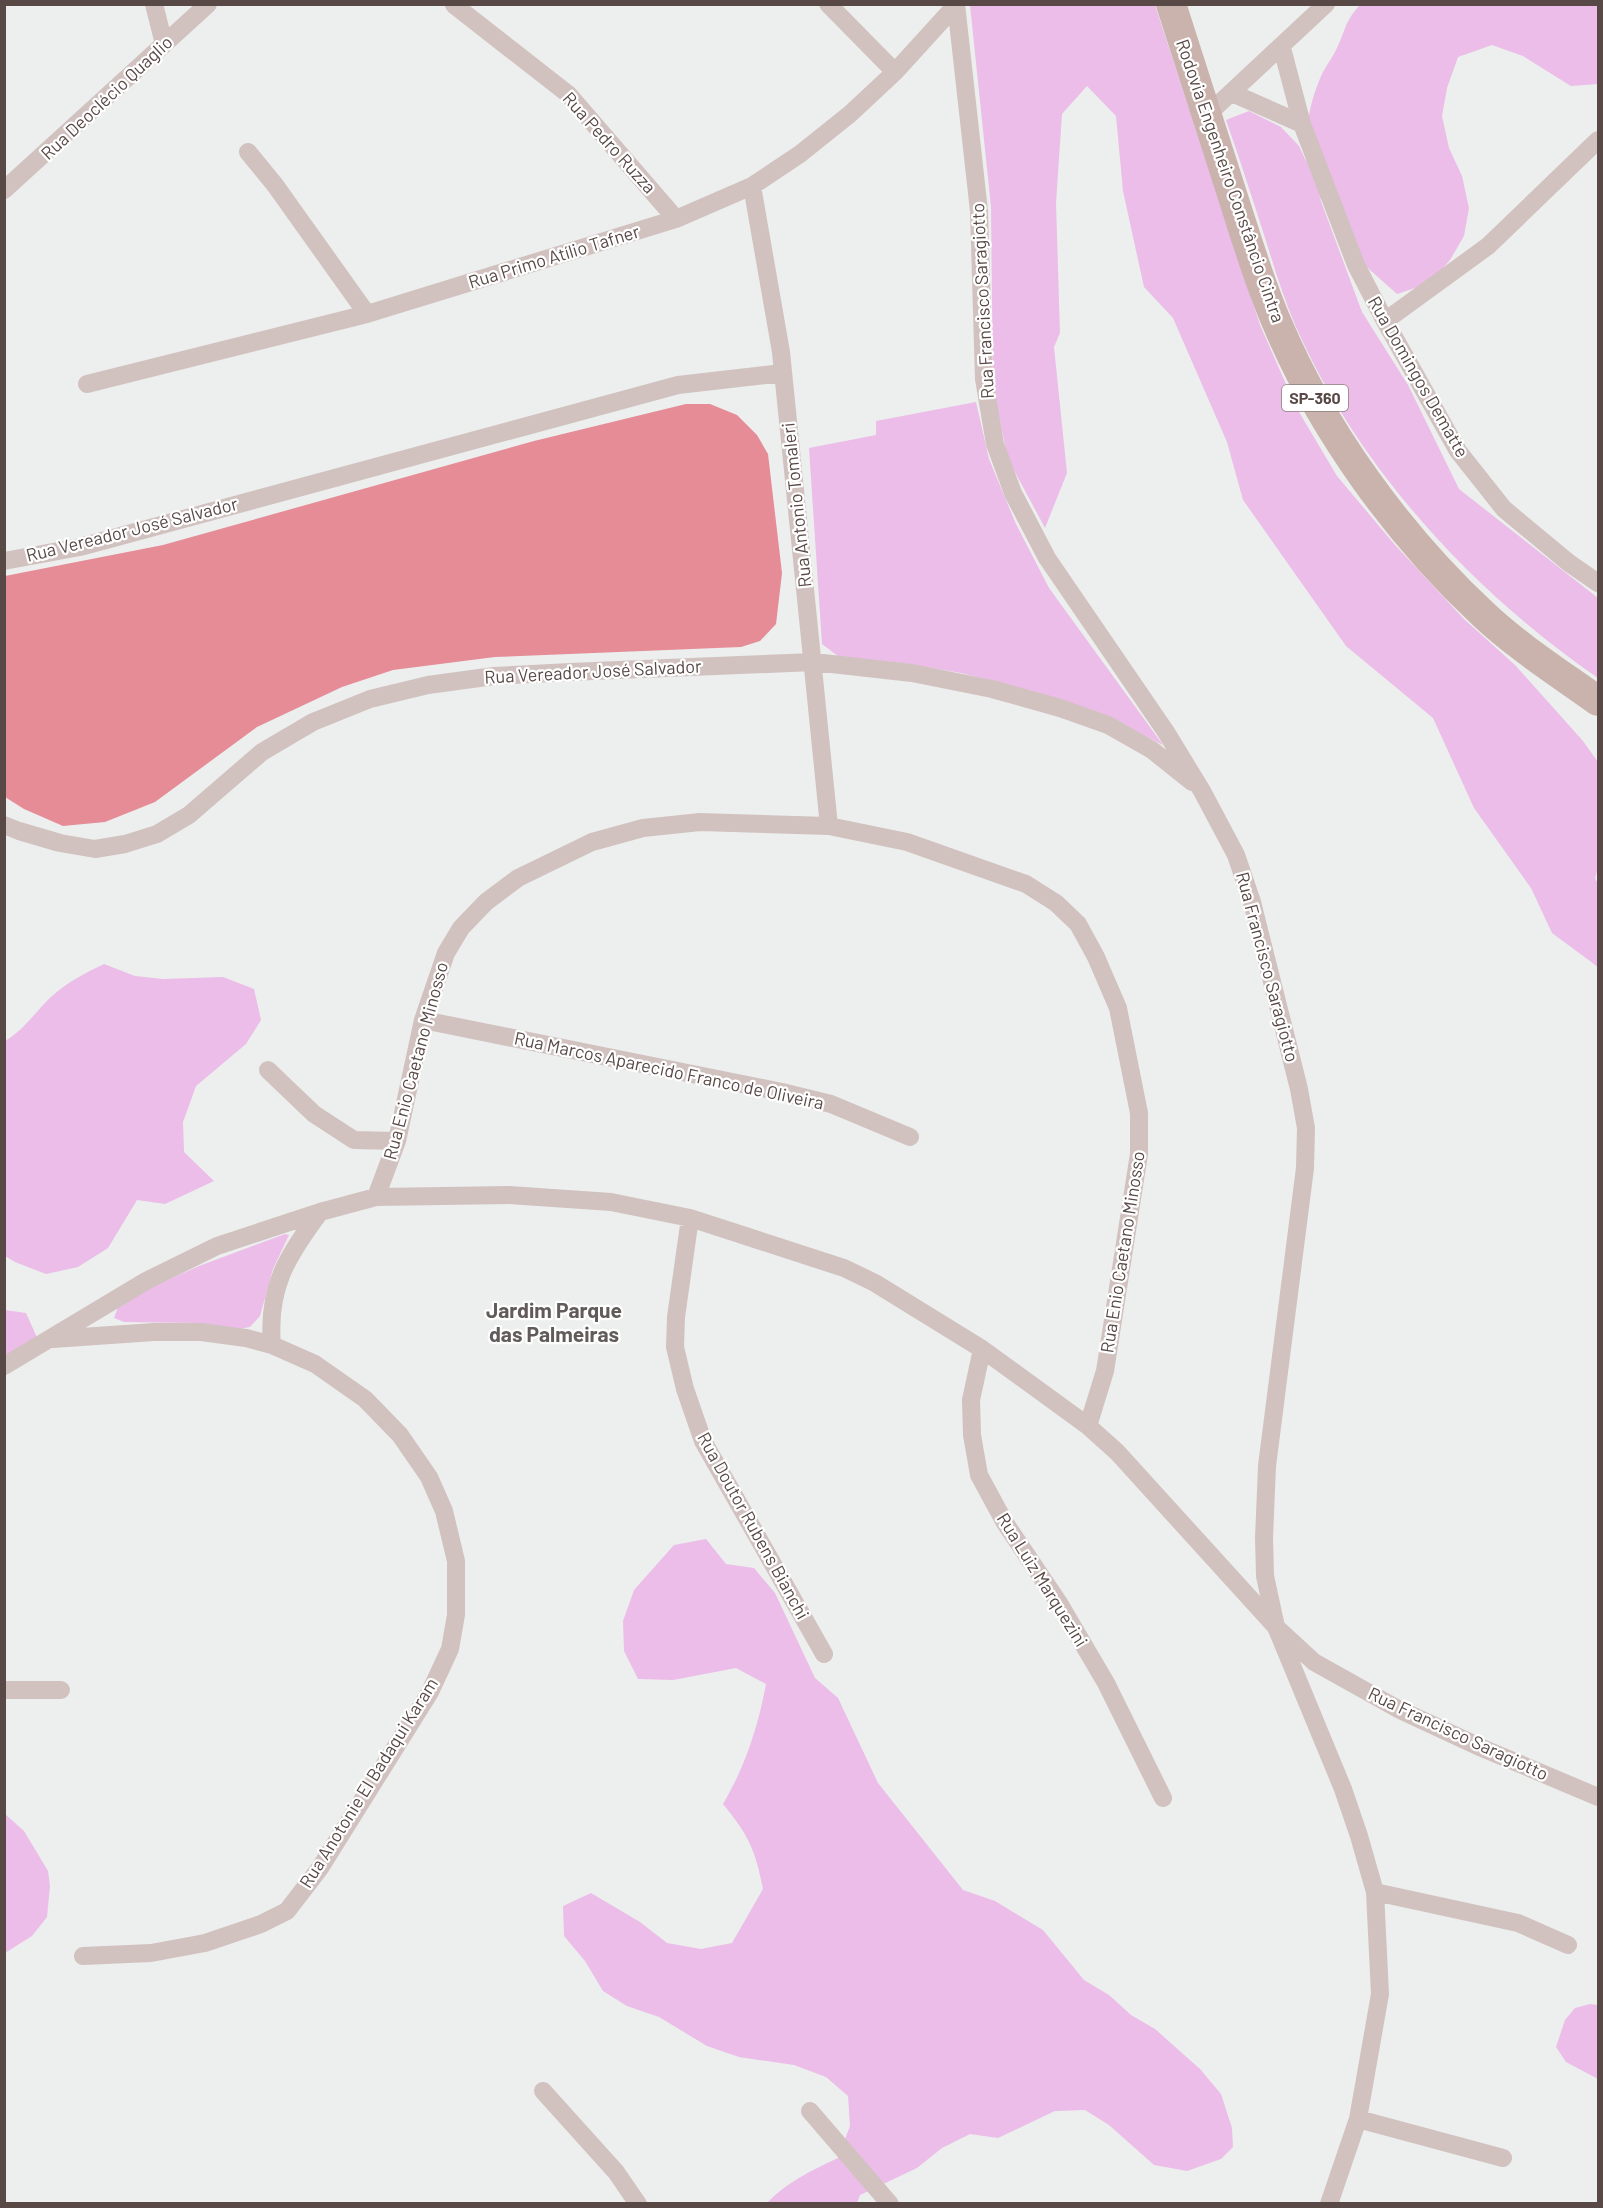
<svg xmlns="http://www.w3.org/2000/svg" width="1603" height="2208" font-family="Barlow,sans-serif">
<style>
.green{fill:#ebbde8}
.water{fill:#e58c97}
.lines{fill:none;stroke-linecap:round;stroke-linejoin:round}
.street{stroke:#d1c2c0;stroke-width:18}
.primary{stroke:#cab2ad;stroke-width:30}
.labels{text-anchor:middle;stroke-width:4.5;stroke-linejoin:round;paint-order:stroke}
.shield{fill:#fff;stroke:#8a807e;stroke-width:1.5}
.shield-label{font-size:16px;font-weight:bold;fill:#584946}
.street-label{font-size:18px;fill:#584946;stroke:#fff}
.quarter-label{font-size:21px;font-weight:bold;fill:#615b5a;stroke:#fff}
</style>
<rect width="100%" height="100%" fill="#ecefee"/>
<!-- green -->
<path class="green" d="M970,5H1155L1260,325L1296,407L1337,476L1395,545L1464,619L1515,665L1583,741L1598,762V868L1595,878L1598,884V967L1552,933L1531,888L1474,808L1433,718L1346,646L1243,500L1227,442L1173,318L1144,287L1123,191L1116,116L1087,86L1062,114L1056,203L1060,333L1054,347L1067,473L1045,528L1008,459L993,389L991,207Z
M1360,5H1598V84L1571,86L1523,56L1492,45L1458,57L1447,88L1442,116L1449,148L1462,176L1469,208L1464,236L1450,260L1430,283L1397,294L1352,254L1319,196L1362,312L1408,385L1459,489L1598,598V678C1472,591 1359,469 1296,327C1284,299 1275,270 1266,241C1253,200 1240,160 1226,120L1249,111L1281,127L1299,146L1306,161C1305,131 1309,102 1322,74C1326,66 1332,58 1336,50C1346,30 1344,22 1360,5Z
M976,402L989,459L1016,524L1049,588L1163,745L1101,714L1032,691L961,673L902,663L839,657L822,644L809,448L876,435V421Z
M104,964L135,976L163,979L223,977L254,989L261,1020L246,1044L196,1086L183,1122L184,1152L214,1181L165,1204L137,1200L108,1248L78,1267L46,1274L15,1262L5,1256V1041C24,1030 36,1011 52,996C68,982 85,973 104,964Z
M285,1234L289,1235L273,1269L260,1316L250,1327L232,1330L194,1323L124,1322L114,1318L118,1307L148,1289L199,1266Z
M5,1310L26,1313L39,1342L5,1372Z
M706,1539L726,1564L754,1568L775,1593L815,1678L838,1698L878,1783L963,1890L995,1901L1043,1930L1084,1980L1109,1995L1131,2015L1155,2029L1200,2069L1221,2094L1232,2128L1233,2147L1221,2159L1187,2171L1154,2165L1109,2125L1085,2110L1055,2111L998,2138L970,2134L942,2148L917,2168L860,2195L857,2203H767C787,2182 812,2170 838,2158L850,2126L848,2096L826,2077L794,2065L739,2057L707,2046L659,2017L627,2006L603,1991L585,1961L564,1936L563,1906L591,1893L640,1922L667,1943L701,1949L732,1943L763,1889C755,1849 749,1836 723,1804C745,1767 758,1727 766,1684L736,1668L673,1680L638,1679L624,1651L623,1621L634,1590L674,1545Z
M5,1814L24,1831L48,1871L50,1886L47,1917L32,1936L5,1953Z
M1590,2004L1598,2005V2079L1566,2062L1556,2047L1565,2020L1575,2008Z"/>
<!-- water -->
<path class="water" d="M686,404H710L737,415L757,435L768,454L782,573L776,624L760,641L741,647L495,657L393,670L342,687L257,727L155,802L105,822L63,826L24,809L5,797V576L163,545L534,441Z"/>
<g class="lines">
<!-- street -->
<path class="street" d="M154,4L164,44
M828,4L895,72
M956,4L979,211L984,379L995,444L1013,493L1047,558L1166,732L1202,791L1236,855L1252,902L1299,1089L1306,1128L1305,1168L1267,1466L1264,1538L1265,1576L1276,1627L1343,1789L1359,1836L1375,1892L1380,1994L1358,2119L1329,2204
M454,5L568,94L676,219
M1282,48L1302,124L1356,265L1385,321L1458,451L1504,509L1569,563L1598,583
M1232,93L1302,124
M1207,115L1326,4
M248,152L275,185L367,314
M752,186L781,352L829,826
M4,190L208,4
M1385,321L1488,246L1598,140
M87,384L367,314L676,219L752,186L800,154L850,114L895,72L956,5
M4,561L80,547L678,385L783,373
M4,825L19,831L60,843L95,849L125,844L157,834L189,815L262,752L313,722L370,699L428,685L494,676L570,672L814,662L912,673L992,689L1060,708L1108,725L1152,750L1192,782
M423,1020L782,1092L831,1104L910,1137
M268,1070L314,1114L354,1140L397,1141
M376,1197L397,1141L423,1020L446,953L461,928L486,902L518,878L592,842L643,828L700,822L829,826L907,842L1026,884L1056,903L1078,924L1096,957L1118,1008L1139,1113V1154L1105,1371L1088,1426
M690,1218L676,1317L675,1347L685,1389L703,1441L824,1654
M53,1339L154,1332H201L246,1338L272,1345L315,1364L365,1399L400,1435L429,1477L444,1511L456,1561V1615L450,1649L430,1692L320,1868L287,1911L261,1924L205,1943L151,1953L83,1956
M272,1345C267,1288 287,1256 320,1212
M982,1349L971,1400L972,1435L979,1475L1005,1523L1059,1603L1106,1683L1163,1798
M4,1366L146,1281L217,1246L320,1212L376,1197L509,1195L611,1202L690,1218L844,1268L875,1283L982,1349L1088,1426L1117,1452L1276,1627L1314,1662L1398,1709L1482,1748L1598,1797
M4,1690H61
M1375,1892L1518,1923L1568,1945
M543,2091L616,2172L638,2204
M810,2111L890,2204
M1358,2119L1503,2158"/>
<!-- primary -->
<path class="primary" d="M1171,4C1191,68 1212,131 1232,194C1246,237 1259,282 1277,323C1322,430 1398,535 1483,614C1518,647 1559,673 1598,701"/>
</g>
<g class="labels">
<!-- shield labels -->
<rect class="shield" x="1282" y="385" width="66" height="26" rx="4.5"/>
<g class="shield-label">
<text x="1315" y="404">SP-360</text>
</g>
<!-- street labels -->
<g class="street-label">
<text transform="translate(107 98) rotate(-43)" y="6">Rua Deoclécio Quaglio</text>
<text transform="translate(609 143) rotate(48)" y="6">Rua Pedro Ruzza</text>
<text transform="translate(1230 181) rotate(71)" y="6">Rodovia Engenheiro Constâncio Cintra</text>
<text transform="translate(554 257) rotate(-17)" y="6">Rua Primo Atílio Tafner</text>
<text transform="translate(983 301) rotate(-93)" y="6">Rua Francisco Saragiotto</text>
<text transform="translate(1418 377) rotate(60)" y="6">Rua Domingos Dematte</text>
<text transform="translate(797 505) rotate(-96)" y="6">Rua Antonio Tomaleri</text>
<text transform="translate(132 530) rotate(-14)" y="6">Rua Vereador José Salvador</text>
<text transform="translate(593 672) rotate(-3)" y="6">Rua Vereador José Salvador</text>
<text transform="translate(1267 967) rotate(75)" y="6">Rua Francisco Saragiotto</text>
<text transform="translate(416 1061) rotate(-75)" y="6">Rua Enio Caetano Minosso</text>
<text transform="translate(669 1071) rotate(12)" y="6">Rua Marcos Aparecido Franco de Oliveira</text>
<text transform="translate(1123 1252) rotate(-81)" y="6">Rua Enio Caetano Minosso</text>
<text transform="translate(753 1526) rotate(61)" y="6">Rua Doutor Rubens Bianchi</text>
<text transform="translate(1042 1580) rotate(58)" y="6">Rua Luiz Marquezini</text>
<text transform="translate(1458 1734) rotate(25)" y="6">Rua Francisco Saragiotto</text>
<text transform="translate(369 1783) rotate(-58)" y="6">Rua Anotonie El Badaqui Karam</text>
</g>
<!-- quarter labels -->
<g class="quarter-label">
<text x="554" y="1318">Jardim Parque<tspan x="554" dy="24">das Palmeiras</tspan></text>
</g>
</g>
<!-- border -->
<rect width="1603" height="2208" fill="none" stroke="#584946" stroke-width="12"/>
</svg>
